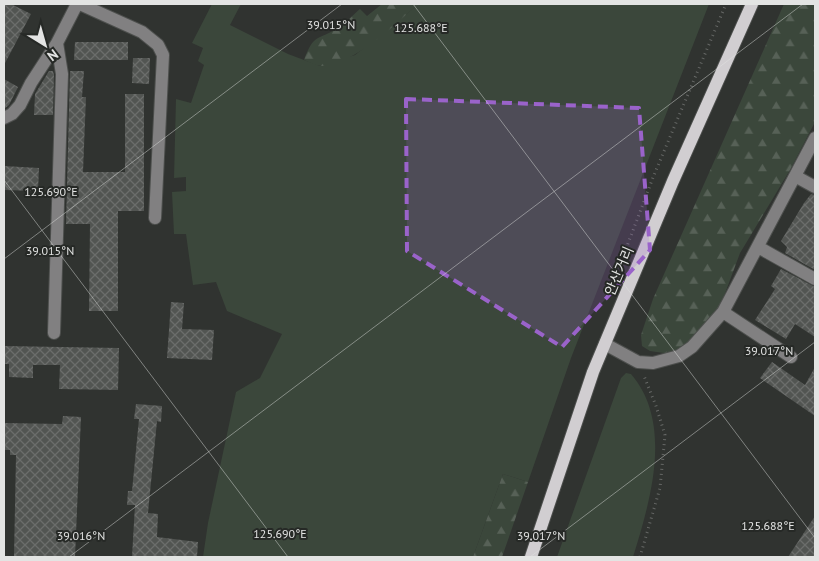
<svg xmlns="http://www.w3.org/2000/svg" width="819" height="561" font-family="'PT Sans','Noto Sans KR',sans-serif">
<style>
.grass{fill:#3b473b}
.forest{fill:url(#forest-firs)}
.building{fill:url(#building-cross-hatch)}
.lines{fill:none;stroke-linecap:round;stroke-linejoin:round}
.minor-casing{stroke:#4d4f4d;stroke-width:14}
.major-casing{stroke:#4d4f4d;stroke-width:14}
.path{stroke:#666866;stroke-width:3;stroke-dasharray:1 4;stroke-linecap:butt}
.minor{stroke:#818081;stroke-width:12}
.major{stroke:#d1ced1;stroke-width:12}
.marked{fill:#9a63ca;fill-opacity:0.2;stroke:#9a63ca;stroke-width:4;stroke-dasharray:10 6;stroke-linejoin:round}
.ticks{fill:none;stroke:#e3e4e3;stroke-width:1;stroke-opacity:0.45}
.labels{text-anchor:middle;stroke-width:4;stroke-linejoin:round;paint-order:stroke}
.street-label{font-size:14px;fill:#e3e4e3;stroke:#262926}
.ticks-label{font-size:12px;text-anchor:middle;fill:#e3e4e3;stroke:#262926;stroke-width:4;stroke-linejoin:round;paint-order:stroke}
</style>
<defs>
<pattern id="forest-firs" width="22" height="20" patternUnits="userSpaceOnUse" patternTransform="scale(1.25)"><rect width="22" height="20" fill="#3b473b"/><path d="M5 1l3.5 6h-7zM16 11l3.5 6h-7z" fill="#576157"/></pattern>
<pattern id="building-cross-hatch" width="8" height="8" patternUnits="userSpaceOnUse" patternTransform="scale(1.25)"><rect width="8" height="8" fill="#525552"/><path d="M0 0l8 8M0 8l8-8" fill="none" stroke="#6b6d6b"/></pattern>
</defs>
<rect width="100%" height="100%" fill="#303330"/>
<!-- grass -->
<path class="grass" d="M212,4H241L230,25L288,54L320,66L355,55L402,18L418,4H709L571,358L528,482L503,474L473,557H203L208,523L236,392L260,378L282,334L227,311L216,282L193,285L186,234H174L172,192L186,191V177L174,178L176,99L191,103L204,65L198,61L203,48L192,43Z
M626,373L631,374C674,424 650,502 633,557H557L621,378Z"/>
<!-- forest -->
<path class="forest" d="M382,4H418C395,25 354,64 322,66C316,66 309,62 304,60C314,33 317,41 338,28C346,23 353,15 360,9L367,16Z
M784,4H815V122L790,170L740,253L720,307L692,341L671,354L650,351L642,346L641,335L653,299Z
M503,474L528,482L502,557H473Z"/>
<!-- building -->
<path class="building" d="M4,4H11L31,14L4,65Z
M75,42H128V60H74Z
M133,58H150L149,84L132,83Z
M49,71H53L54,75L53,115H34L35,94Z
M70,71H84L82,97H86L83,172H125V94H144V211H118V311H89L90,224H66Z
M4,79L18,87L9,105L4,109Z
M4,166L39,168L38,191L4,190Z
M811,194L815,195V270L785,253L787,247L781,241L804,203Z
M781,269L815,287V337L795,324L786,339L755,320L775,289L771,286Z
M171,302L184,303L182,329L214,330L212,360L167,358Z
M4,346L119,348L118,390L59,389L60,365H33V378L9,377V364H4Z
M772,362L805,385L815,367V416L760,378Z
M136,404L162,406L161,422L157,421L148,513L158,514L157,537L198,542L197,557H132L135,505H127L128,491H132L139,419H134Z
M63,416L81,417L75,557H14L16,455H10V450H4V423L62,424Z
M815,516V557H788Z"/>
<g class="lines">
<!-- minor casing -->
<g class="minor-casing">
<path id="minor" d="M80,4L142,32L158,45L163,55L155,218
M4,118L12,114L20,105L31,83L57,43L77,4
M795,176L815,187
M758,247L815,279
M723,312L791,357
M54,333L62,74L57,43
M605,344L638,362L653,363L679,356L692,347L723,312L815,138"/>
</g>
<!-- major casing -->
<g class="major-casing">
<path id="major" d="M531,557L593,372L673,181L752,4"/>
</g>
<!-- path -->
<path class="path" d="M610,291L654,175L726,4
M640,557L660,488L665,435L656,406L644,376"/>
<!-- minor -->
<use href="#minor" class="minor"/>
<!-- major -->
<use href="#major" class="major"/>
</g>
<!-- marked area -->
<path class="marked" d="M406,99L639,108L650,250L562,347L407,251Z"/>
<!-- ticks -->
<path class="ticks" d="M413,4L815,538M4,180L288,557M4,259L342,4M69,557L803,4M530,557L815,342"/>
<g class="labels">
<!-- street labels -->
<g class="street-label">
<text transform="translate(619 271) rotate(-67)" y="5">안산거리</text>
</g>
</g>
<g class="ticks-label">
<text x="331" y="29">39.015°N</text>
<text x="421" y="32">125.688°E</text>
<text x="51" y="196">125.690°E</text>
<text x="50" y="255">39.015°N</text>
<text x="769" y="355">39.017°N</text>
<text x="768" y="530">125.688°E</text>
<text x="280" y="538">125.690°E</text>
<text x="81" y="540">39.016°N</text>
<text x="541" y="540">39.017°N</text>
</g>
<!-- border -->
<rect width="819" height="561" fill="none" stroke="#e3e4e3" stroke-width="10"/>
<!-- north arrow -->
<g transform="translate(45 45) rotate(143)" stroke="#262926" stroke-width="4" paint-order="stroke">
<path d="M0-4L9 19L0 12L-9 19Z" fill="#e3e4e3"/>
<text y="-8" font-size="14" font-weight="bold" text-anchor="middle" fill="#e3e4e3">N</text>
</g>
</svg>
